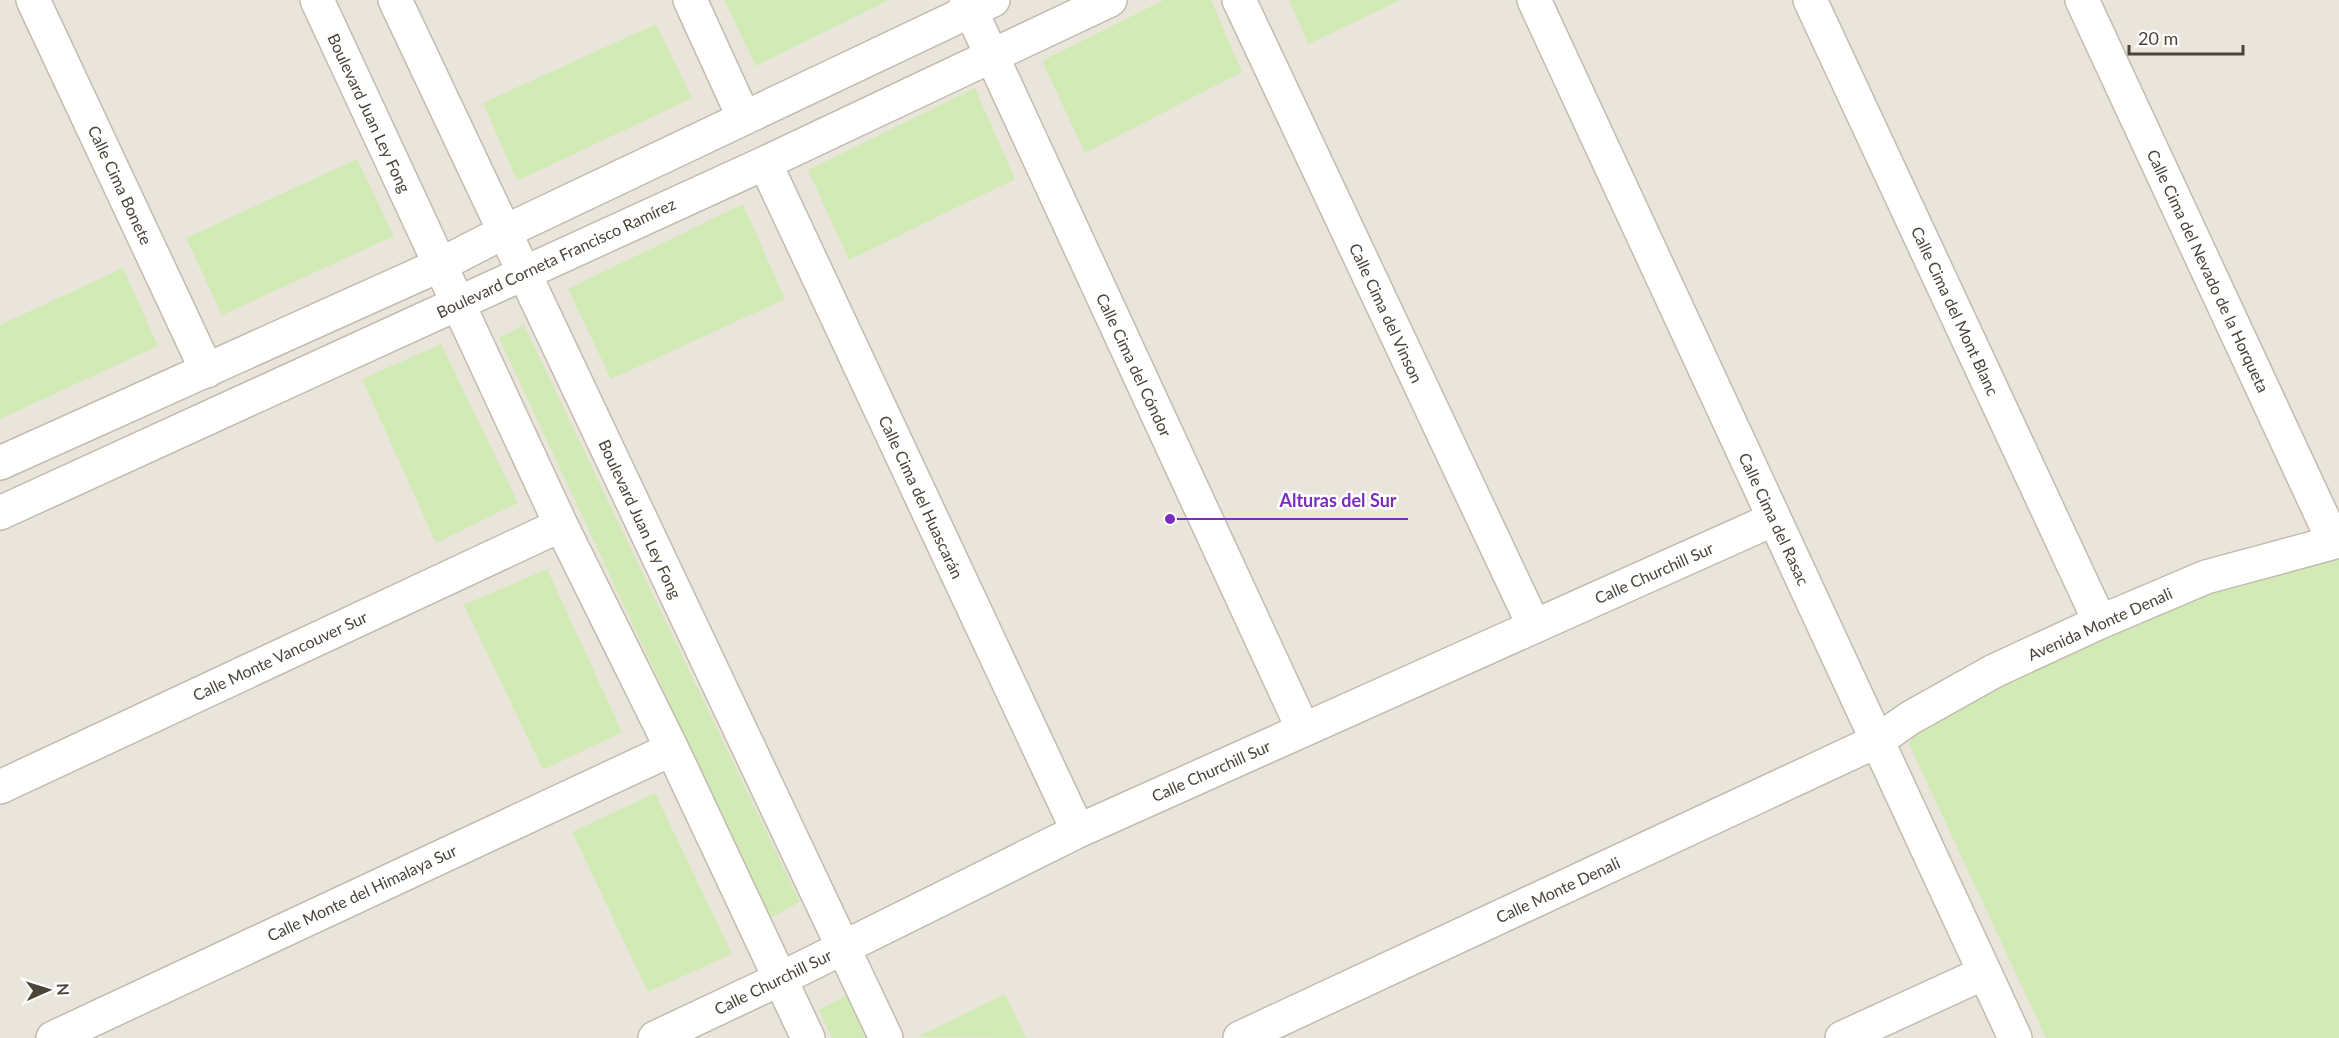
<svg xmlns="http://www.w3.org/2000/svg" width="2339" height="1038" font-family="Lato,sans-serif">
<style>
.residential{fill:#eae5da}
.green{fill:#d2eab5}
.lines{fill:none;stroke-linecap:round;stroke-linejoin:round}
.minor-casing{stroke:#c2bbae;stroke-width:36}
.minor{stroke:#fff;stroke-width:33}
.labels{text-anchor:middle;stroke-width:5;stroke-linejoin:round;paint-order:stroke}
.street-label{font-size:16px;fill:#4b4439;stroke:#fff}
.leader{fill:none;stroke:#7b2cbf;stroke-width:2}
.callout-dot{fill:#7b2cbf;stroke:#fff;stroke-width:2}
.callout-label{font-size:18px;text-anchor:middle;font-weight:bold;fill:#7b2cbf;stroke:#fff;stroke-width:5;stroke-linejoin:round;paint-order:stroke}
</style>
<rect width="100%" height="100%" fill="#f6f3ec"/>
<!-- residential -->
<path class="residential" d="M0,0H2339V1038H0Z"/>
<!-- green -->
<path class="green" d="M724,0H889L756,66Z
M1164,0H1211L1242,72L1085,153L1042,61Z
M1289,0H1401L1308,44Z
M656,24L692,98L517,181L483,103Z
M975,88L1015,179L849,260L808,170Z
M357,159L394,236L222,315L186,238Z
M743,204L785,299L611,379L568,289Z
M123,268L158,346L0,419V325Z
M524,325L800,902L770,918L499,338Z
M441,344L518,503L436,543L362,379Z
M2339,554V1038H2046L1909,744L1921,721L2173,604Z
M547,569L622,732L543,770L464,605Z
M655,793L732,954L648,992L572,832Z
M1005,994L1026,1038L917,1037Z
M847,995L867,1038H832L819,1010Z"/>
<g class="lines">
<!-- minor casing -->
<g class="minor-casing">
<path id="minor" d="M33,0L207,371
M317,0L561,525L672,749L808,1038
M395,0L886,1038
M690,0L744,118
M966,0L1303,729
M1239,0L1534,626
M1534,0L2015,1038
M1810,0L2100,622
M2082,0L2334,542
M765,163L1078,831
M0,463L440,265L504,232L993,0
M0,513L765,163L1110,0
M0,787L561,525
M53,1038L672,749
M655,1038L780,979L1078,831L1774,519
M1240,1038L1877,741L1910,718L1994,671L2100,622L2206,577L2339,541
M1842,1038L1984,973"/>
</g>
<!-- minor -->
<use href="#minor" class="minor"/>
</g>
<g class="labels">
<!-- street labels -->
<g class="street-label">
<text transform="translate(369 113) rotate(65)" y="6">Boulevard Juan Ley Fong</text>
<text transform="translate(120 185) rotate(65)" y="6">Calle Cima Bonete</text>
<text transform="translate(556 258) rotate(-25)" y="6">Boulevard Corneta Francisco Ramírez</text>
<text transform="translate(2208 271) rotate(65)" y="6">Calle Cima del Nevado de la Horqueta</text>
<text transform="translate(1955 311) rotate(65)" y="6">Calle Cima del Mont Blanc</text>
<text transform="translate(1386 313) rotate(65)" y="6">Calle Cima del Vinson</text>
<text transform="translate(1134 365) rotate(65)" y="6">Calle Cima del Cóndor</text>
<text transform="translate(921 497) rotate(65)" y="6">Calle Cima del Huascarán</text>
<text transform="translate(640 519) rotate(65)" y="6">Boulevard Juan Ley Fong</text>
<text transform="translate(1774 519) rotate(65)" y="6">Calle Cima del Rasac</text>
<text transform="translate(1654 573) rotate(-24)" y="6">Calle Churchill Sur</text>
<text transform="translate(2100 624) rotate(-24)" y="6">Avenida Monte Denali</text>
<text transform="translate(280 656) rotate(-25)" y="6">Calle Monte Vancouver Sur</text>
<text transform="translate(1211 771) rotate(-24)" y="6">Calle Churchill Sur</text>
<text transform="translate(1558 890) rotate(-25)" y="6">Calle Monte Denali</text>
<text transform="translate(362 893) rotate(-25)" y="6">Calle Monte del Himalaya Sur</text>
<text transform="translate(773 982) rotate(-26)" y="6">Calle Churchill Sur</text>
</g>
</g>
<!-- callouts -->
<path class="leader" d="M1170 519L1267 519H1408"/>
<circle class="callout-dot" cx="1170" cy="519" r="6"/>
<g class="callout-label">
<text x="1338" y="507">Alturas del Sur</text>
</g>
<!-- north arrow -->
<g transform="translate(48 990) rotate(87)" stroke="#ffffff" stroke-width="4.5" paint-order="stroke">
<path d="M0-4.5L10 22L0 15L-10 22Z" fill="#4b4439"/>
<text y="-9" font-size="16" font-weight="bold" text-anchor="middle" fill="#4b4439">N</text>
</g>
<!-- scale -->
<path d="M2129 45v9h114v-9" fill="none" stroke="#4b4439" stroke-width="3"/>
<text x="2138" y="45" font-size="18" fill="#4b4439" stroke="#ffffff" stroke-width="4.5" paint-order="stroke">20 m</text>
</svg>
